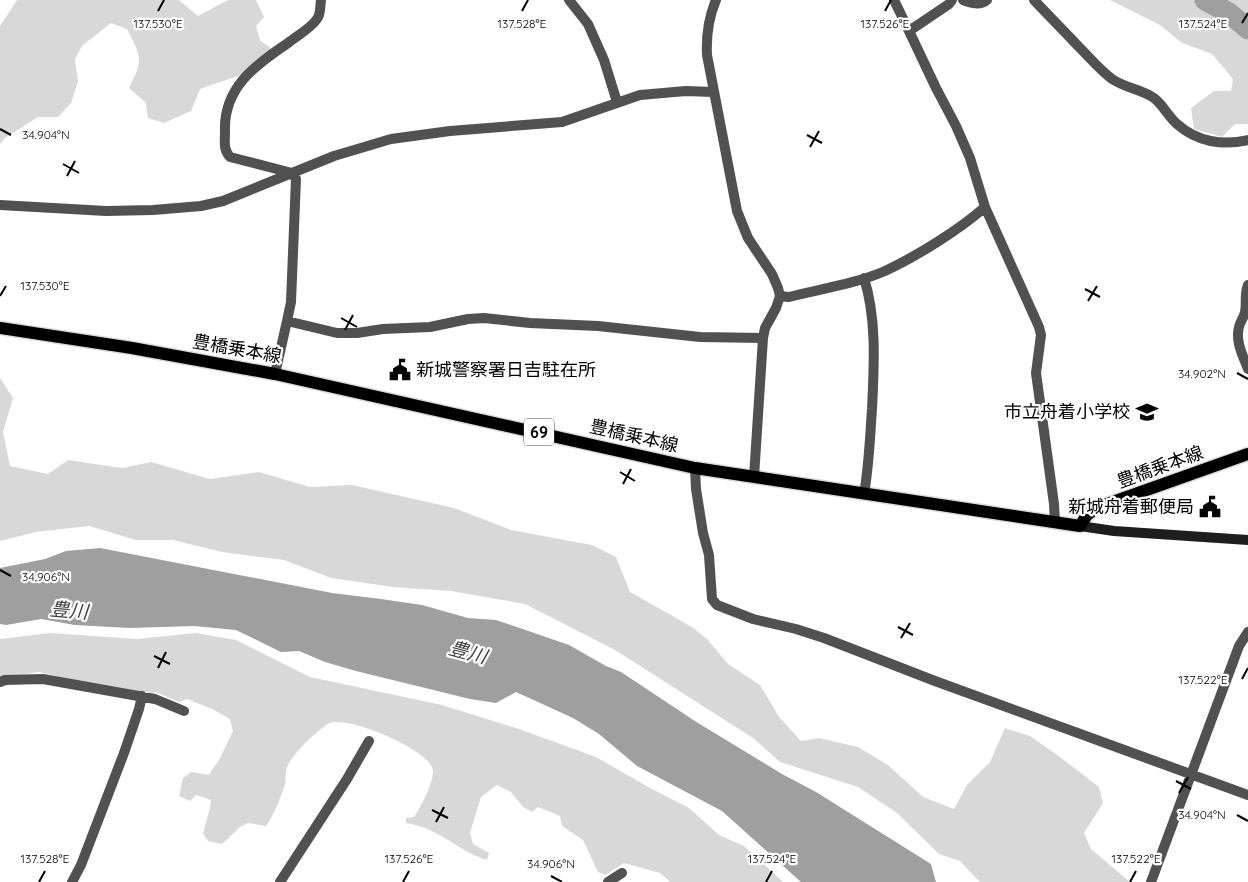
<svg xmlns="http://www.w3.org/2000/svg" width="1248" height="882" font-family="Quicksand,'Noto Sans JP',sans-serif">
<style>
.green{fill:#d8d8d8}
.water{fill:#9f9f9f}
.lines{fill:none;stroke-linecap:round;stroke-linejoin:round}
.river{stroke:#9f9f9f;stroke-width:21}
.primary-casing{stroke:#dbdbdb;stroke-width:15}
.street{stroke:#515151;stroke-width:10}
.secondary{stroke:#1e1e1e;stroke-width:10}
.primary{stroke:#000;stroke-width:12}
.ticks{fill:none;stroke:#000;stroke-width:2}
.labels{text-anchor:middle;stroke-width:4.5;stroke-linejoin:round;paint-order:stroke}
.shield{fill:#fff;stroke:#4c4c4c;stroke-width:1}
.shield-label{font-size:16px;font-weight:bold;fill:#000}
.street-label{font-size:18px;fill:#000;stroke:#fff}
.poi-label{font-size:18px;fill:#000;stroke:#fff;text-anchor:end}
.water-label{font-size:19px;font-style:italic;fill:#404040;stroke:#fff}
.ticks-label{font-size:12px;text-anchor:middle;fill:#000;stroke:#fff;stroke-width:4.5;stroke-linejoin:round;paint-order:stroke}
</style>
<rect width="100%" height="100%" fill="#fff"/>
<!-- green -->
<path class="green" d="M17,0H179L198,16L228,0H256L264,17L256,26L260,40L273,50C262,73 223,80 200,89L191,111L164,123L148,118L146,103L129,88C144,59 141,57 127,29L111,23L82,46L75,59L78,81L71,103L58,117H38L5,138L0,144V26Z
M1110,0H1248V124H1235L1222,137L1194,129L1191,108L1214,91H1231L1233,79L1212,54L1182,43L1160,25Z
M0,378L13,398L3,432L10,466L48,474L68,460L122,468L151,462L210,479L259,472L310,487L352,485L454,508L511,530L592,545L616,557L630,592L692,627L708,640L728,664L760,685L779,717L801,741L819,738L858,747L888,765L923,797L954,809L967,785L990,762L1005,728L1030,736L1060,757L1099,787L1103,803L1084,833L1091,849L1130,882H980L960,861L939,854L897,813L858,787L780,762L753,738L615,650L525,604L451,591L393,587L331,578L284,560L222,552L173,540H136L89,526L36,532L0,541Z
M50,633L137,639L196,633L236,640L310,677L442,705L519,729L596,757L650,788L689,808L719,835L744,846L783,882H670L660,873L624,863L605,875L598,872L583,840L562,826L560,816L538,807L532,812L523,807L511,792L497,785L481,797L470,833L473,844L489,853L487,860C457,851 440,828 406,823V818L414,817C421,807 433,783 433,771C433,751 344,713 328,724C315,732 295,752 288,765C285,771 286,778 285,784C280,799 275,813 266,826L248,823L240,827L222,844L208,841L203,834L210,808L211,800L196,795L190,801L179,796L183,778L191,772L209,775L220,758L233,731L230,719L212,709L187,699L179,702L158,693L132,691L77,681L39,672L0,678V639Z"/>
<!-- water -->
<path class="water" d="M100,548L332,593L381,599L422,605L468,618L496,620L569,645L606,666L621,672L698,723L782,774L816,792L931,864L936,882H801L722,811L637,766L599,734L573,718L516,692L496,703L470,699L356,671L325,662L299,651L281,652L236,630L194,626L129,628L75,625L41,619L6,625L0,624V568L45,559L66,551Z"/>
<g class="lines">
<!-- river -->
<path class="river" d="M1205,0L1229,13L1248,29"/>
<!-- primary casing -->
<g class="primary-casing">
<path id="primary" d="M0,328L132,348L275,374L695,468L1080,526L1087,515L1096,508L1248,454"/>
</g>
<!-- street -->
<path class="street" d="M569,0L588,24L604,60L617,102
M716,0C708,19 706,35 707,55L737,211L748,238L772,274L778,288L780,296L776,308L765,328L763,338L754,477
M894,0L909,31
M952,0L949,4L909,31L936,88L956,126L970,158L985,207L1039,327L1041,335L1036,373L1054,504L1055,522
M963,0C971,3 980,6 987,0
M1034,0C1049,16 1064,31 1079,47C1090,58 1100,70 1112,79C1125,88 1141,89 1154,98C1163,105 1168,116 1177,124C1197,142 1223,146 1248,140
M0,205L106,211L153,210L201,206L223,201L334,156L391,139L450,131L562,122L640,95L686,91L713,92
M1248,285C1244,294 1247,303 1245,312C1244,317 1240,322 1239,327C1235,341 1243,356 1248,369
M780,296L789,297C820,289 855,284 885,271C917,256 959,230 985,207
M287,321L291,302L296,179L292,173L230,157C223,149 225,142 225,132C223,88 255,65 288,43C298,35 310,29 317,19C321,14 320,6 321,0
M275,374L287,321L337,333H357L383,329L430,327L468,319L484,318L530,323L598,326L700,337L763,338
M695,468L696,489L703,533L709,555L712,599L717,605L753,619L796,629L824,638L935,681L1248,795
M864,494C869,466 870,437 872,409C874,366 877,319 864,278
M0,682L5,680L43,679L155,699L184,711
M72,882L81,865L124,753L139,709L142,696
M280,882L347,779L369,741
M608,882L622,873
M1151,882L1239,646L1248,632"/>
<!-- secondary -->
<path class="secondary" d="M1080,526L1114,531L1248,540"/>
<!-- primary -->
<use href="#primary" class="primary"/>
</g>
<!-- ticks -->
<path class="ticks" d="M158,11L164,0M522,11L528,0M885,11L891,0M1242,23L1248,13M0,129L11,135M807,135L822,143M810,147L819,131M63,164L79,173M67,176L75,161M1085,289L1100,297M0,296L6,286M1088,301L1097,286M341,318L357,327M345,330L353,315M1237,373L1248,379M620,472L635,481M623,484L631,469M0,570L11,576M898,627L913,635M901,638L910,623M154,656L170,664M158,668L166,652M1242,679L1248,668M1176,781L1191,789M1179,793L1188,777M432,810L448,818M1237,815L1248,821M436,822L444,807M551,876L562,882M39,882L45,871M403,882L409,871M766,882L772,871M1130,882L1136,871"/>
<!-- icons -->
<defs>
<g id="civic-bare" transform="scale(1.725)"><path d="M-.6-6.5H3V-4.5H.6V-3L4-1V1h2V6H-6V1h2V-1L-.6-3ZM-1.2 2.5V6h2.4V2.5Z" fill="#000" stroke="#fff" stroke-width="2.5" paint-order="stroke"/></g>
<g id="school-bare" transform="scale(1.725)"><path d="M0-5L7-2L0 1L-7-2ZM-4 1L0 2.5L4 1V4Q0 6-4 4Z" fill="#000" stroke="#fff" stroke-width="2.5" paint-order="stroke"/></g>
</defs>
<g fill-rule="evenodd">
<use href="#civic-bare" x="400" y="370"/>
<use href="#school-bare" x="1147" y="412"/>
<use href="#civic-bare" x="1210" y="507"/>
</g>
<g class="labels">
<!-- shield labels -->
<rect class="shield" x="524" y="418.5" width="30" height="27" rx="4"/>
<g class="shield-label">
<text x="539" y="438">69</text>
</g>
<!-- street labels -->
<g class="street-label">
<text transform="translate(237 349) rotate(10)" y="6">豊橋乗本線</text>
<text transform="translate(634 436) rotate(13)" y="6">豊橋乗本線</text>
<text transform="translate(1160 467) rotate(-20)" y="6">豊橋乗本線</text>
</g>
<!-- poi labels -->
<g class="poi-label">
<text x="416" y="376" text-anchor="start">新城警察署日吉駐在所</text>
<text x="1130" y="418">市立舟着小学校</text>
<text x="1194" y="513">新城舟着郵便局</text>
</g>
<!-- water labels -->
<g class="water-label">
<text transform="translate(69 610) rotate(5)" y="7">豊川</text>
<text transform="translate(468 652) rotate(15)" y="7">豊川</text>
</g>
</g>
<g class="ticks-label">
<text x="158" y="28">137.530°E</text>
<text x="522" y="28">137.528°E</text>
<text x="885" y="28">137.526°E</text>
<text x="1203" y="28">137.524°E</text>
<text x="46" y="139">34.904°N</text>
<text x="45" y="290">137.530°E</text>
<text x="1202" y="378">34.902°N</text>
<text x="46" y="581">34.906°N</text>
<text x="1203" y="684">137.522°E</text>
<text x="1202" y="819">34.904°N</text>
<text x="45" y="863">137.528°E</text>
<text x="409" y="863">137.526°E</text>
<text x="772" y="863">137.524°E</text>
<text x="1136" y="863">137.522°E</text>
<text x="551" y="868">34.906°N</text>
</g>
</svg>
